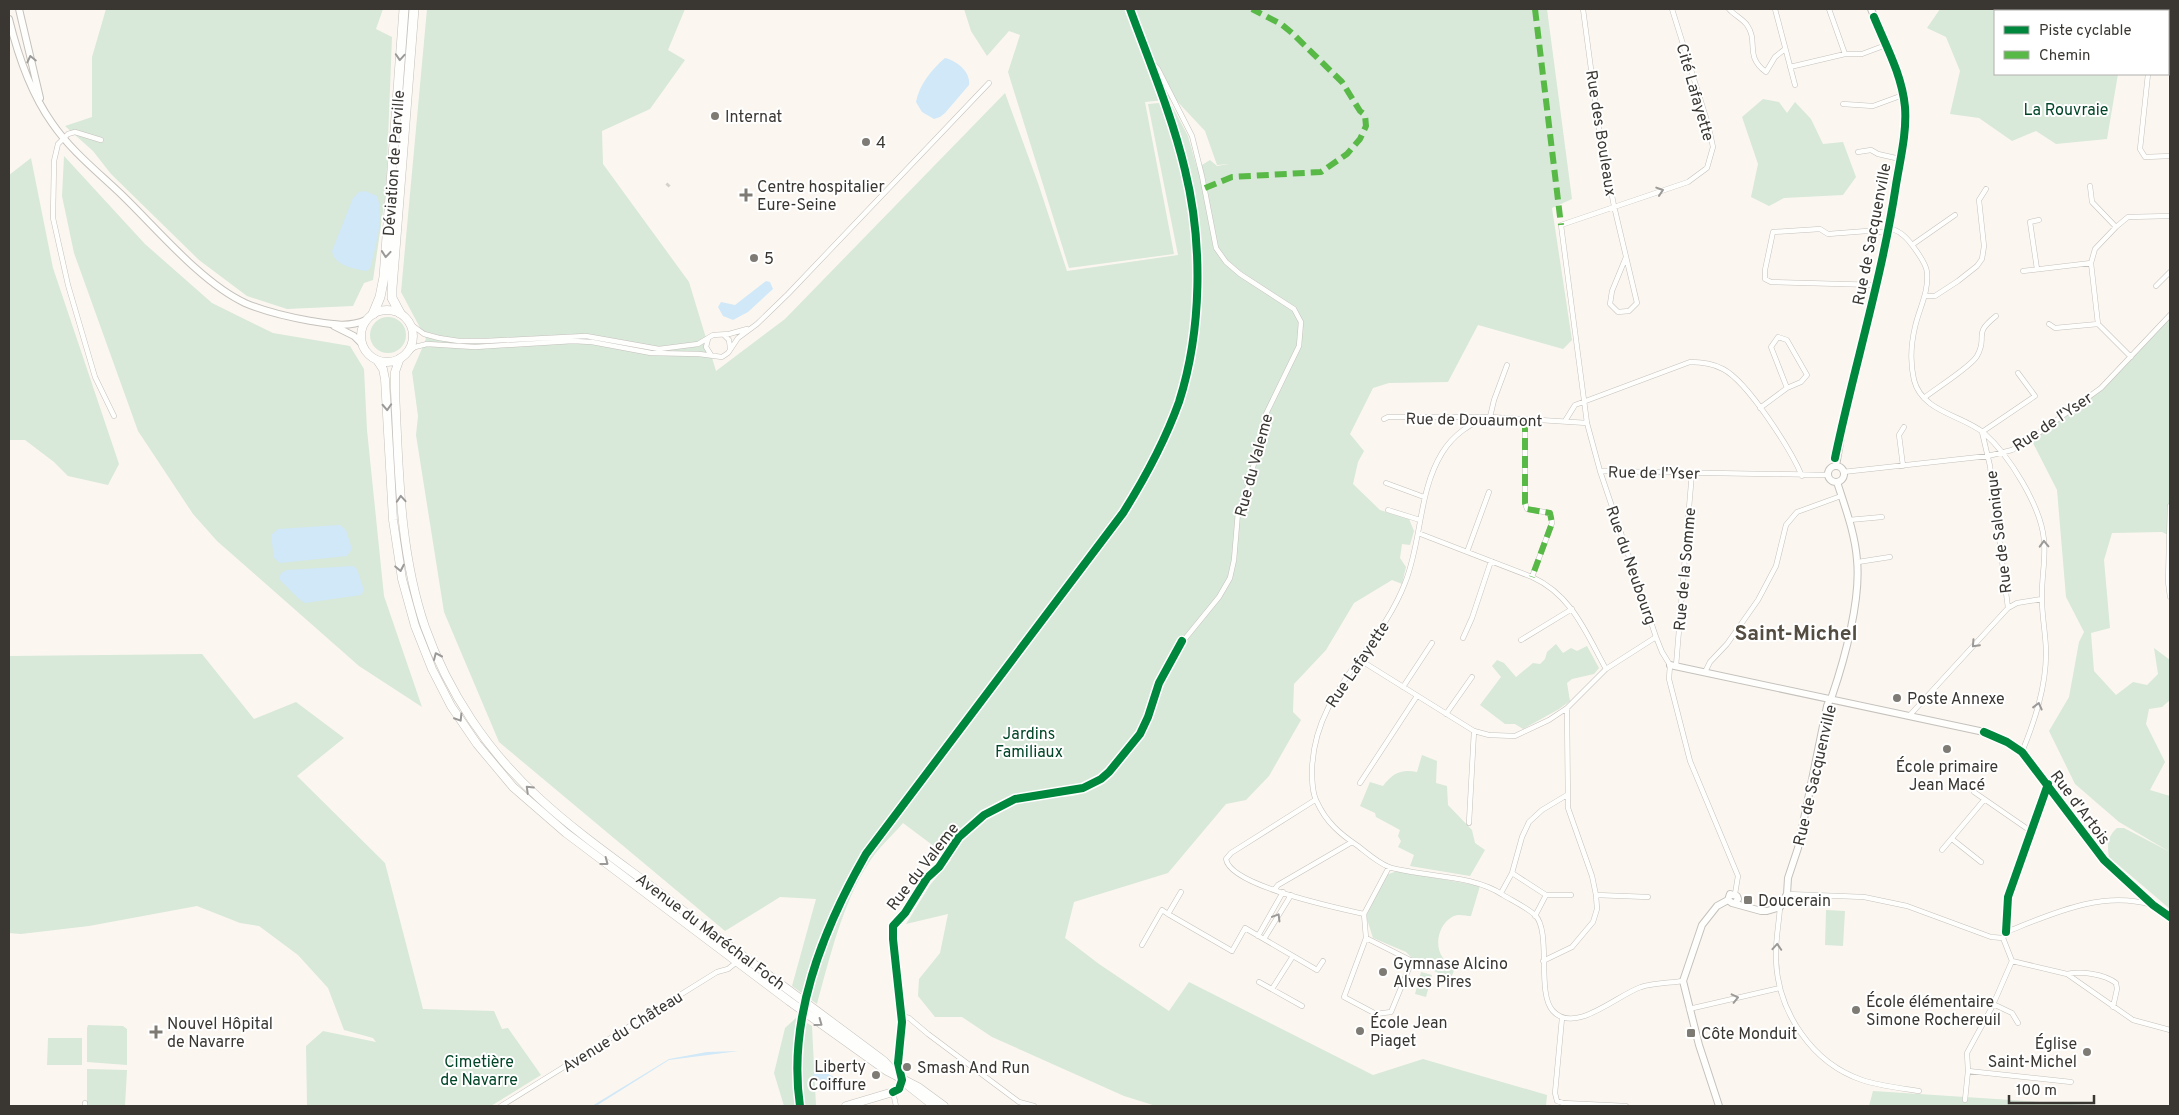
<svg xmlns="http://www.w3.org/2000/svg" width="2179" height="1115" font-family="Overpass,sans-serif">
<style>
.green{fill:#d8e8d9}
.water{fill:#d0e8f8}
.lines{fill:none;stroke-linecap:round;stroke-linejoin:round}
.river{stroke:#d0e8f8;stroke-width:10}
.street-tunnel{stroke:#d4d1ca;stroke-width:4.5;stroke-dasharray:4.5 2;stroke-linecap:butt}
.street-casing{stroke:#c5c1bc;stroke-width:5.5}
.secondary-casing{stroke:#c5c1bc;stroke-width:8}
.primary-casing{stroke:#c5c1bc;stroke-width:9}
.highway-casing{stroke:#c5c1bc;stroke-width:10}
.street{stroke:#fefefd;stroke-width:4.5}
.secondary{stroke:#fefefd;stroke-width:6}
.primary{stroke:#fefefd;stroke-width:8}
.highway{stroke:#fefefd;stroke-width:9}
.quiet{stroke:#58b947;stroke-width:6;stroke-dasharray:12 6;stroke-linecap:butt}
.cycleway-casing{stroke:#fff;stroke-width:11}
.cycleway{stroke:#00873e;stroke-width:8}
.oneway{stroke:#9c9a98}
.poi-dot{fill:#7e7a74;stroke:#fff;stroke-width:2}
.labels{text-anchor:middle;stroke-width:4;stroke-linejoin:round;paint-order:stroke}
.street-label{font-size:16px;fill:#3a3732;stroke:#fff}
.park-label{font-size:16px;fill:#004527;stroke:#fff}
.poi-label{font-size:16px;fill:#3a3732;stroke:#fff;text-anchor:start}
.district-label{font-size:21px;font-weight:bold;fill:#544d41;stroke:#fff}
</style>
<rect width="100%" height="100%" fill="#fbf7f0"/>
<!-- green -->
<path class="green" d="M106,9H383L376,29L392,37L386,191L373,280L364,283L353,306L287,309L247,296L199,260L111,174L93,151L65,126L92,117V57Z
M427,9H685L668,50L685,60L650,109L602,131L603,164L689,282L716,371L785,319L1005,93L1038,183L1067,271L1178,255L1148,104L1170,102L1188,136L1197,168L1210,160L1217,166L1229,164L1217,165L1205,131L1175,99L1145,102L1174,254L1069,268L1008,72L1020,35L1009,31L987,56L971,31L964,9H1547L1572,199L1552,208L1572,340L1563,349L1478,325L1448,382L1389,383L1373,388L1350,434L1364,451L1358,462L1353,484L1380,510L1409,519L1414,531L1410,545L1402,544L1400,558L1406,567L1402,584L1392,580L1354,603L1326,650L1294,684L1293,712L1301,720L1269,776L1246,800L1226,804L1168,873L1074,902L1065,938L1099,964L1169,1011L1189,982L1373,1075L1423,1059L1547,1095L1546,1106H1156L1124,1096L992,1037L962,1017H935L918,996L919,979L940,953L948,914L906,924L930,885L951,860L948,857C968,833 994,805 1027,799C1042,796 1058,798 1073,796C1082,794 1092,789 1102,785L1097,778L1075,787L1010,797L981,814L959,834L943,853L903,823C892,836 877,849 868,864C843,902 829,960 817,1004L792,986L816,899L780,897L725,931L499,742L444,612L416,435L418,416L412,372L426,339L401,292Z
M1940,9H2128V11H1995V74H2118L2107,139L2056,144L2036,131L2012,141L1979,118L1950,114L1960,71L1946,37L1927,28Z
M1763,99L1779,102L1787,113L1795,102L1811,119L1823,144L1843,142L1856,177L1843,195L1784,198L1769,206L1751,197L1758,164L1742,117Z
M64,156L145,244L212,303L273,333L350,346L364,369L367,430L384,596L422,707L359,666L217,541L193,514L138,431L74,253L62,196Z
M31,158L53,268L119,464L108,485L68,476L54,462L25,440H9V175Z
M2170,317V536L2162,532L2112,533L2104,560L2110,628L2091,633L2094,671L2116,695L2133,682L2147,685L2158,674L2154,648L2170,660V700L2162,707L2149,709L2146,724L2165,762L2150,790L2170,796V909L2109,857C2107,845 2107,837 2117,828H2124L2170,852L2119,822L2075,784L2049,731L2069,697L2079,642L2084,632L2066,597L2057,490L2032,441L2104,387Z
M370 335a18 18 0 1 1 36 0a18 18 0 1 1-36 0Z
M1556,644L1563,653L1571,648L1577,651L1587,646L1599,668L1594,674L1572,679L1567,683L1570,701L1559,709L1523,729L1515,724H1505L1480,705L1501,677L1492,666L1497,660L1504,663L1516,677L1533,663L1540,664L1545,659L1547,652Z
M202,654L254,719L296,702L344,738L297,776L385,863L423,1009L494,1011L502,1029L508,1028L541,1075L491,1106H307L306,1046L323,1031L376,1042L373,1038L344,1030L328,988L298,955L259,926L240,923L197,906L89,926L21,934L9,933V656Z
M1422,755L1437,761L1436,783L1447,786L1448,805L1472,830L1475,843L1485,850L1470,876L1410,866L1414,855L1398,847L1401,841L1398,836L1400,830L1376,817L1375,813L1360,806L1370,782L1383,786C1393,773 1401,769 1417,772Z
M1397,871L1480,886L1471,916C1465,916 1458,913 1452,917C1438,925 1434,946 1443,958C1445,963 1451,965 1455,968L1451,978L1419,965L1406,952L1373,938L1366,916L1386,875Z
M1826,910L1845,911L1843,946L1825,945Z
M1421,972L1432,975L1426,997L1415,994Z
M797,1017L812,1026L816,1106H784L774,1073L785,1028Z
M88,1025L123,1026L127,1029V1065L87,1062V1028Z
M48,1038H82V1065H47Z
M87,1069L127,1070L125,1106H87Z
M1873,1091L2102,1106H2108H1869Z"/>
<!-- water -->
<path class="water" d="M945,58C957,61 971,72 969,85L945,113L940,117L934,119L922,112L916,102C919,85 932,69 945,58Z
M365,191L377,196C385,218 375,247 370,269L366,271C352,268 335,266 332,251L353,198L359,192Z
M766,281L770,282L773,289L748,312L733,320L723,316L718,307L721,302L735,305Z
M340,525L346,530L352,549L347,556L280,563L274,558L271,535L278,529Z
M353,566L357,569L364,590L361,595L305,603L299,599L279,579L281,573L287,570Z
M739,1051L669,1060L596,1106H592L669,1059L707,1052Z"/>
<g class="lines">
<!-- river -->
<path class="river" d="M819,1075L839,1085"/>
<!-- street-tunnel -->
<path class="street-tunnel" d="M667,186L669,184"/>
<!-- street casing -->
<g class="street-casing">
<path id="street" d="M1583,9L1599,129L1614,206L1637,303L1629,311L1618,312L1610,304L1612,291L1626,257
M1672,9L1708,124L1713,147L1707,168L1688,182L1561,225L1587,423L1600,471L1656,637L1662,652L1670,665L1669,679L1690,761L1738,876L1735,894
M1729,9C1734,15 1743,19 1747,25C1759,42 1744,56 1766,72L1775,57L1785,49
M1775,9L1795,85
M1829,9L1845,54
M2155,11L2156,9
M1790,67L1845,54H1862L1886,45
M2148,74L2140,149L2145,157L2170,156
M1843,104L1873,106L1903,95
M101,140L75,132L68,134L58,144L54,161L53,218L68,285L95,377L114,416
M1858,152L1871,150L1878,154L1900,159
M2090,186L2092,202L2116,227L2095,249L2091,263L2098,324
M2116,227L2128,217L2170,216
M1890,228C1902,232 1908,239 1915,249C1920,256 1926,264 1927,272C1929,292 1919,309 1915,327C1911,344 1910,363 1914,380C1922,412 1962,415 1984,433C2009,455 2041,506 2044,540C2046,560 2041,580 2042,600C2042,618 2046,635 2046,653C2046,687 2035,720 2022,752
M1912,245L1955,215
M2037,269L2030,222L2039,220
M2023,271L2091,263
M1877,285L1771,282L1765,279V270L1773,232L1820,229L1828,234L1867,231L1889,233
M2156,286L2170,272
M1925,296H1935L1958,281L1977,266L1982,259L1984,246L1979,200L1986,189
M409,323L424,334L439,338L459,341H486L586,336L659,349L698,344L713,335L729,334L747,329
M2049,324L2055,328L2098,324L2131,357
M724,335L729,340L730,348
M708,339L706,347L711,355
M407,353L415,347L427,344L475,347L573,341L592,342L651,353L699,354L722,357L728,353L738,338L757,324L788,294L989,83
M1924,398C1935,389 1972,366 1977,356C1989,335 1971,336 1996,316
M1760,408L1787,388L1771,347L1778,337L1787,340L1807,375L1801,382L1787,388
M1490,417C1471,422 1453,435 1442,453C1418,492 1422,541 1405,583C1379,651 1314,692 1312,770C1312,780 1312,793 1317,802C1326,822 1340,834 1358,846C1367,853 1378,863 1389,867C1396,870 1405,870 1412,872C1441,877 1478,878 1503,895C1513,901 1526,907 1535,915C1552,932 1536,993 1553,1011C1575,1035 1617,995 1641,987C1654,983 1670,983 1683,981
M1490,417L1494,400L1507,365
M1384,419L1388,417H1490L1587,423
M1525,420V503L1527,509L1550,513L1552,523L1532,577
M1565,421L1575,405L1690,362C1702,362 1712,363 1723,369C1748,382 1791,450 1802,476
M1982,432L1990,466L2008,608
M1982,432L2035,396L2018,373
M1903,466L1899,435L1904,427
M1600,471L1828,475
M1843,472L1988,456L2012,450L2029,440L2101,388L2170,315
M1386,483L1424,497
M2170,506L2168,582L2170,597
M1388,510L1420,520
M1849,520L1882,517
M1418,533L1532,577C1572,595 1586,633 1606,669
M1467,552L1489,492
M1858,562L1890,557
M1463,638L1472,618L1491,561
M1521,640L1572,609
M1360,660L1474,731L1489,735L1515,736L1549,720L1567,708L1606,669L1656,637
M1676,666L1692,472
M1705,672L1710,662L1727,644L1758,600L1776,566L1786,525L1797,512L1841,496
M1403,687L1432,643
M1446,714L1472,677
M1909,716L2008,608L2017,603L2042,599
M1360,783L1417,696
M1974,792L2032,832
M1315,800L1231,853L1226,859C1230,886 1338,908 1364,914L1389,867
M1469,823L1474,731
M1952,839L1981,862
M1942,850L1984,800
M1512,873L1546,895H1571
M1274,890L1278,885L1352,842
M1181,892L1168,914L1232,951L1245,928L1317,970L1323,961
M1501,893L1512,873L1522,837L1529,822L1542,810L1567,795
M1787,894L1864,897L1907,906L1991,937L2003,938
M1596,895L1648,897
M1780,907C1779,924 1775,942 1776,960C1778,1012 1812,1063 1862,1080C1880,1086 1900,1088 1919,1091
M1364,914L1366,938L1344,997L1376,1014L1391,1012L1412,961L1366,938
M1535,916L1546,895
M2006,932C2052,914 2101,890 2152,905
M1258,936L1283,892
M2003,938L2012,961L2067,974L2133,1020L2170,1030
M2003,938L2006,932L2008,897L2048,785
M1264,939L1291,895
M1142,945L1162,910L1168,914
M1543,961L1572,947L1593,922L1597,909L1596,895L1592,876L1568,808L1567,708
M2067,974C2082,971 2104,974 2116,983L2117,989L2113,1007
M1259,982L1302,1006
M1272,989L1293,956
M1993,1004L2012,1013L2018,1023
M1689,1009L1780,988
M902,1016L909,1018L928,1034L1019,1102L1034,1106
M1562,1018L1555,1093L1557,1101L1563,1103L1626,1106
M1968,1071L2071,1082
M902,1079L898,1063L902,1016L893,939V929L895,922L905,913L927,878L939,867L957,840L973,824L991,811L1015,799L1075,790L1096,782L1104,776L1125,755L1140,734L1148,717L1156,689L1175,651L1219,597L1230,578L1234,560L1238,512L1249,484L1266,414L1299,346L1301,322L1294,309L1240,274L1226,262L1216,248L1202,176L1192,136L1158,69L1147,57
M893,1092L896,1106
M1965,1100L1968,1071L1967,1053L1992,1007L2012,961
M85,1103V1106
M501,1106L717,972L728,969L738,961"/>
</g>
<!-- secondary casing -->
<g class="secondary-casing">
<path id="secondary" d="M19,9L40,98
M9,19C18,56 30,92 52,123C71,151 99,173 123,196C158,230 202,283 245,303C266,312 288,317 311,321C330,324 348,328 366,320
M334,326L354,336L363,345
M1836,466L1845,413L1886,248L1905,123L1903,95L1896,71L1871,9
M1828 474a8 8 0 1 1 16 0a8 8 0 1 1-16 0Z
M1670,665L1984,732L2007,742L2022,752L2104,860L2153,905L2170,917
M1735,903L1738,899L1737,896L1730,894L1728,900L1732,903L1761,911H1767L1780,907L1787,894L1788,878L1798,848L1827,706C1828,702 1831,700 1832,696C1845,658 1861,599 1857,560C1855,533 1845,507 1837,482
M1719,1106L1699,1045L1683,981L1702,925L1717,906L1728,900"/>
</g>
<!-- primary casing -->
<g class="primary-casing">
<path id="primary" d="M361 336a26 26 0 1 1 52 0a26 26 0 1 1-52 0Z
M400,358L395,372V391C399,470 399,551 425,627C448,692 488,752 539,798C579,835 625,866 668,899C739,954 812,1007 884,1061L895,1073
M377,360L383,369L385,379L393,520L402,579L415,626L432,669L451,706L477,744L513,787L566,833L789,1001L887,1071L918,1087L944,1106
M905,1083L934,1106
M846,1106L893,1092L899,1089L902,1080"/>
</g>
<!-- highway casing -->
<g class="highway-casing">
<path id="highway" d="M400,313L392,298V288L414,9
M373,314L380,297L384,277L404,9"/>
</g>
<!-- street -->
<use href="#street" class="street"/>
<!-- secondary -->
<use href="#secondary" class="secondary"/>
<!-- primary -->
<use href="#primary" class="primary"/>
<!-- highway -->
<use href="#highway" class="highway"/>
<!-- quiet -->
<path class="quiet" d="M1535,9L1561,225
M1205,188L1232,177L1321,172L1347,154L1360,139L1366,126L1365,115L1360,111L1342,82L1292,33L1281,24L1252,9
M1525,420V503L1527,509L1550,513L1552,523L1532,577"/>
<!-- cycleway casing -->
<g class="cycleway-casing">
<path id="cycleway" d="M1835,458C1854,367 1882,278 1896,185C1900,160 1907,133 1905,107C1902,75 1886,46 1874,17
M1984,732L2007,742L2022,752L2104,860L2153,905L2170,917
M2006,932L2008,897L2048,784
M893,1092L899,1089L902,1080L898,1063L902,1022L893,939V926L905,913L927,878L939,867L959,837L984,815L1015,799L1083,788L1101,779L1109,772L1140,734L1148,717L1159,683L1182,641
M800,1106C787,1018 823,929 866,854L1123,513C1145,478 1165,441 1179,402C1202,330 1203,243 1185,170C1172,115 1149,61 1130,9"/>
</g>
<!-- cycleway -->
<use href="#cycleway" class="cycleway"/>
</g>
<!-- one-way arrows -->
<defs><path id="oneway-chevron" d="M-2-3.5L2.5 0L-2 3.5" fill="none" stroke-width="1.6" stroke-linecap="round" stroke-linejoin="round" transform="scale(1.25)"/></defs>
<g class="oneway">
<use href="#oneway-chevron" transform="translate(400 57) rotate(94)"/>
<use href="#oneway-chevron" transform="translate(31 59) rotate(-103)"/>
<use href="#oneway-chevron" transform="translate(1660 191) rotate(-18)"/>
<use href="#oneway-chevron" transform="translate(386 254) rotate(95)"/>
<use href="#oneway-chevron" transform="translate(387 407) rotate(87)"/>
<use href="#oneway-chevron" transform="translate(401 499) rotate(-94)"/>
<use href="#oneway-chevron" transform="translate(2044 544) rotate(-92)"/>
<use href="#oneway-chevron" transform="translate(400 568) rotate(79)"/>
<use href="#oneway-chevron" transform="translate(1975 644) rotate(133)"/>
<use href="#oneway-chevron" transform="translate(437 656) rotate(-114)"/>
<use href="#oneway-chevron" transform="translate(2038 706) rotate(-76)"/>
<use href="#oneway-chevron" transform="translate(459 718) rotate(58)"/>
<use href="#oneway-chevron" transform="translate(529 789) rotate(-136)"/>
<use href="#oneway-chevron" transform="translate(605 862) rotate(37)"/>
<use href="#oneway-chevron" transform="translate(1277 917) rotate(-59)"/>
<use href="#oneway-chevron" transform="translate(1777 947) rotate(-86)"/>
<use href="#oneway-chevron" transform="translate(1735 998) rotate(-13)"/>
<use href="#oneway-chevron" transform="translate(819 1023) rotate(36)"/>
</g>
<!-- markers -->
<g class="poi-dot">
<circle cx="715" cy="116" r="5"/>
<circle cx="866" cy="142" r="5"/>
<path d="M743.5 187.5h5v5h5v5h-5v5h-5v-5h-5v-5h5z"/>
<circle cx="754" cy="258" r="5"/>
<circle cx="1897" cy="698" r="5"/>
<circle cx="1947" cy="749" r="5"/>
<rect x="1743" y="895" width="10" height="10" rx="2.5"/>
<circle cx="1383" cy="972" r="5"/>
<circle cx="1856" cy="1010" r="5"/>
<circle cx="1360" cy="1031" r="5"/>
<path d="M153.5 1024.5h5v5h5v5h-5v5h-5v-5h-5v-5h5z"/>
<rect x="1686" y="1028" width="10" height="10" rx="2.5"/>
<circle cx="2087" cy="1052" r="5"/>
<circle cx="907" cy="1067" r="5"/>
<circle cx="876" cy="1075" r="5"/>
</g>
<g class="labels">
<!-- street labels -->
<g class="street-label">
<text transform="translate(1696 92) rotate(74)" y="6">Cité Lafayette</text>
<text transform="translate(1602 133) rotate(81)" y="6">Rue des Bouleaux</text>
<text transform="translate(393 163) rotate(-86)" y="6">Déviation de Parville</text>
<text transform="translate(1871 234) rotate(-79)" y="6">Rue de Sacquenville</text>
<text transform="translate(1474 419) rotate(1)" y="6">Rue de Douaumont</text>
<text transform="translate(2052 421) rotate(-34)" y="6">Rue de l'Yser</text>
<text transform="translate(1253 465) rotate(-75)" y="6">Rue du Valeme</text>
<text transform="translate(1654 472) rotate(1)" y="6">Rue de l'Yser</text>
<text transform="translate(1998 532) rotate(-97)" y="6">Rue de Salonique</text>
<text transform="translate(1632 565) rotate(71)" y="6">Rue du Neubourg</text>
<text transform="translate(1684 569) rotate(-85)" y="6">Rue de la Somme</text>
<text transform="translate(1357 664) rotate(-56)" y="6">Rue Lafayette</text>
<text transform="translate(1814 775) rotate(-77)" y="6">Rue de Sacquenville</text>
<text transform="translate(2081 807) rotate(53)" y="6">Rue d'Artois</text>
<text transform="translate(922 866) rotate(-52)" y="6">Rue du Valeme</text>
<text transform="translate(711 931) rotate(37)" y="6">Avenue du Maréchal Foch</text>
<text transform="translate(622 1031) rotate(-32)" y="6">Avenue du Château</text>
</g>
<!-- park labels -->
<g class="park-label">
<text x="2066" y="115">La Rouvraie</text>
<text x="1029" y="739">Jardins<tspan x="1029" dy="18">Familiaux</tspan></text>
<text x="479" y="1067">Cimetière<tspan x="479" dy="18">de Navarre</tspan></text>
</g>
<!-- poi labels -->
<g class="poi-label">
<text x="725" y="122">Internat</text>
<text x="876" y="148">4</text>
<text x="757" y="192">Centre hospitalier<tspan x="757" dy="18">Eure-Seine</tspan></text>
<text x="764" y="264">5</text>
<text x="1907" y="704">Poste Annexe</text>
<text x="1947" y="772" text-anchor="middle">École primaire<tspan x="1947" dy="18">Jean Macé</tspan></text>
<text x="1758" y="906">Doucerain</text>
<text x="1393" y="969">Gymnase Alcino<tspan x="1393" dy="18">Alves Pires</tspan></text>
<text x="1866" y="1007">École élémentaire<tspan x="1866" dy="18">Simone Rochereuil</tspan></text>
<text x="1370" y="1028">École Jean<tspan x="1370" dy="18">Piaget</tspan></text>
<text x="167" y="1029">Nouvel Hôpital<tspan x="167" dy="18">de Navarre</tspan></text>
<text x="1701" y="1039">Côte Monduit</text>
<text x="2077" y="1049" text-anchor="end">Église<tspan x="2077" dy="18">Saint-Michel</tspan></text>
<text x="866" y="1072" text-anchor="end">Liberty<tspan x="866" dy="18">Coiffure</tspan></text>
<text x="917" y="1073">Smash And Run</text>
</g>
<!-- district labels -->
<g class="district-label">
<text x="1796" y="640">Saint-Michel</text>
</g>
</g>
<!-- border -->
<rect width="2179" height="1115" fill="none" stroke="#3a3732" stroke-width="20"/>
<!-- legend -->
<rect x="1994" y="10" width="175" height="65" fill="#ffffff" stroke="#b0afad"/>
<rect x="2004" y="26" width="25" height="8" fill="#00873e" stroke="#b0afad"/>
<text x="2039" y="35" font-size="15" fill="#3a3732">Piste cyclable</text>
<rect x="2004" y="51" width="25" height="8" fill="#58b947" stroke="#b0afad"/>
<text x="2039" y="60" font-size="15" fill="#3a3732">Chemin</text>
<!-- scale -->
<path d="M2009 1095v8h85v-8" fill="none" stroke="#3a3732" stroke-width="2.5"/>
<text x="2016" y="1095" font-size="15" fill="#3a3732" stroke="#ffffff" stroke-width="4" paint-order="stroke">100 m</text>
</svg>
